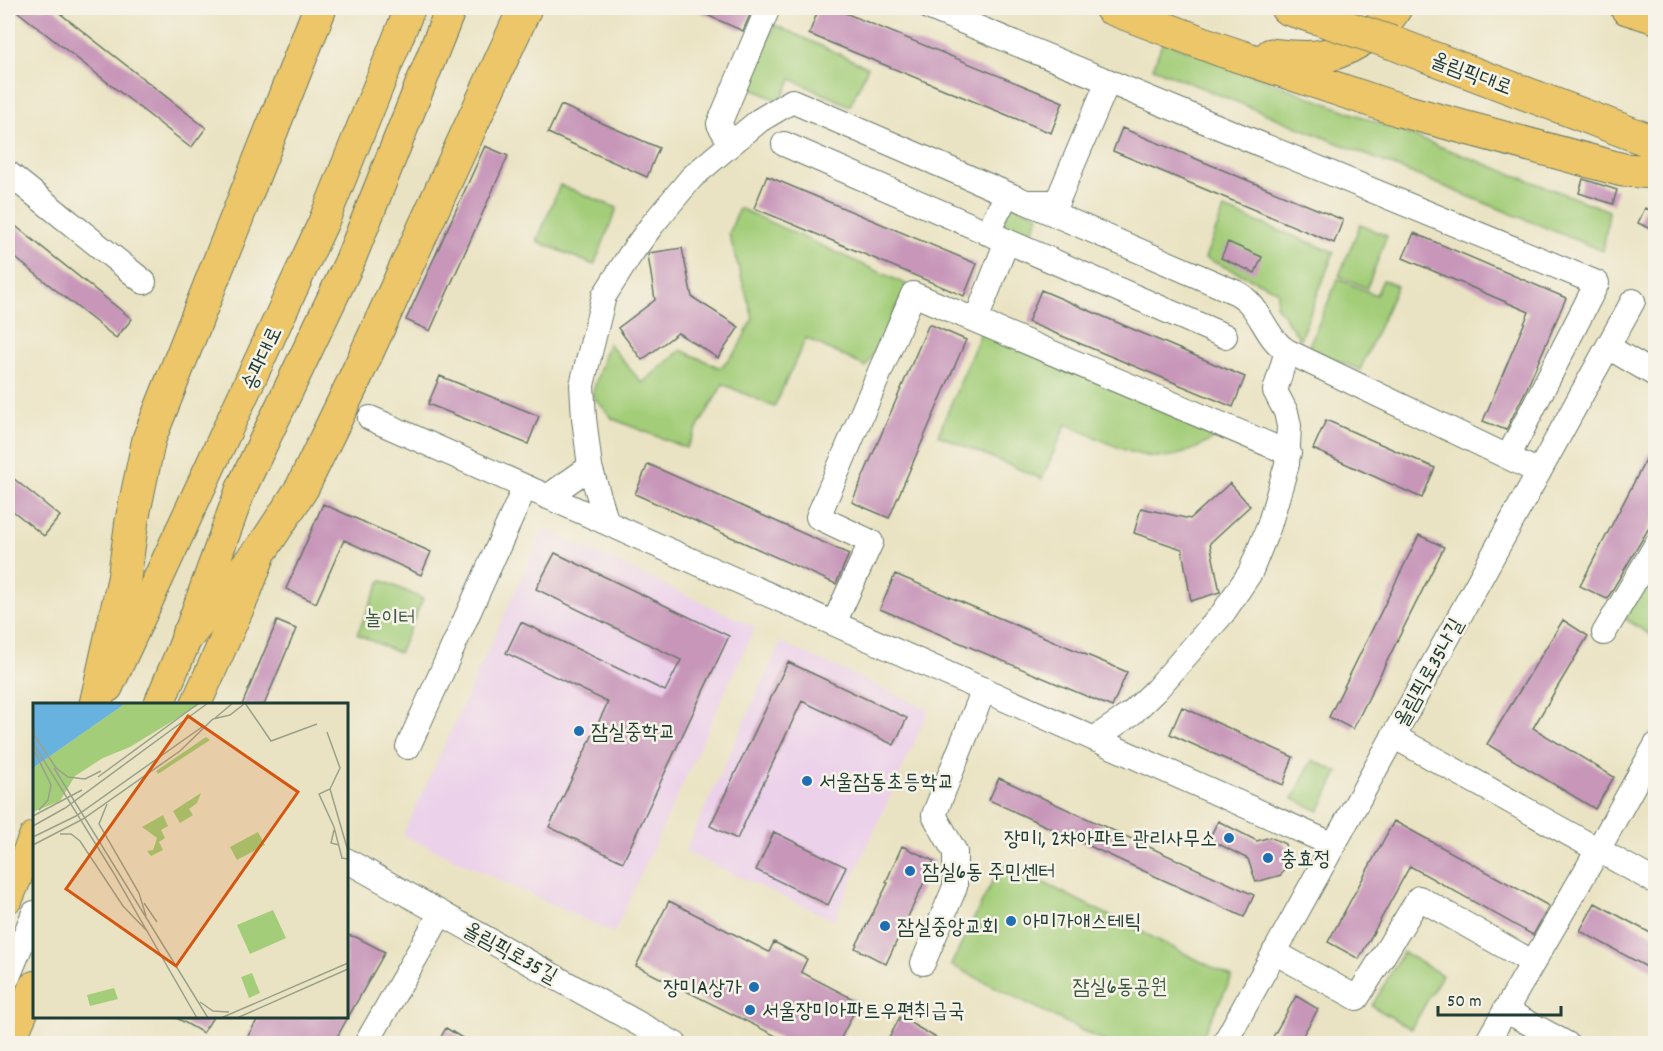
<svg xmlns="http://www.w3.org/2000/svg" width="1663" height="1051" font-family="Dekko,'Poor Story',sans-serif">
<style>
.built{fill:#ecd1ea}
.green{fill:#a3cd78;stroke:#618556;stroke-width:1.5}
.building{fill:#c796b9}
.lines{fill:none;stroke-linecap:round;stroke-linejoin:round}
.minor-casing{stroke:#676;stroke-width:26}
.major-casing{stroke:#676;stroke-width:32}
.highway-casing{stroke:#676;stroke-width:35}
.minor{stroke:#fff;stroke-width:24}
.major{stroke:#ecc669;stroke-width:30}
.highway{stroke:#ecc669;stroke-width:33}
.highway-bridge-casing{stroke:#676;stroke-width:35;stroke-linecap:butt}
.highway-bridge{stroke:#ecc669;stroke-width:33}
.poi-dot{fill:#1f6fb2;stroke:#f7f3e8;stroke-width:2}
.labels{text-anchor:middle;stroke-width:5;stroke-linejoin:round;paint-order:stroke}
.street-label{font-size:21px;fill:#1f3d34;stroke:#f7f3e8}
.park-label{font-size:21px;fill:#395a42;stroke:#f7f3e8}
.poi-label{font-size:21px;fill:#1f3d34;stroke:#f7f3e8;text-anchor:start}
.inset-road{fill:none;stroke:#99a18a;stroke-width:1.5}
.view{fill:#d45610;fill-opacity:0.15;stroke:#d45610;stroke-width:3}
.inset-edge{fill:none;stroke:#1f3d34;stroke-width:3}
</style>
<rect width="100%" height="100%" fill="#f7f3e8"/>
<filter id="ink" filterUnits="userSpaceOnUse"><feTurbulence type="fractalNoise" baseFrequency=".0167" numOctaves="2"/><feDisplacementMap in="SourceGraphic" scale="12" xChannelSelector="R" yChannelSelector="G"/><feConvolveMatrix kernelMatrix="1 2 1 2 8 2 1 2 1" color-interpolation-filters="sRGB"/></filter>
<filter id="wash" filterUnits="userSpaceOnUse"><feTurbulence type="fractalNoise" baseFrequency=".008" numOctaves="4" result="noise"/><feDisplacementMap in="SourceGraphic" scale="24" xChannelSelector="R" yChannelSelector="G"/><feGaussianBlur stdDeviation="1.35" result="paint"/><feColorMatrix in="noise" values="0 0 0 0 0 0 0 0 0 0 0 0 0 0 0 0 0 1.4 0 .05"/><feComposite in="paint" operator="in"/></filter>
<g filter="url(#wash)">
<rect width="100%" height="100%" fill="#eae3c3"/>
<!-- built -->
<path class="built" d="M544,529L755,627L614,933L403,835Z
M781,642L929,710L834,920L685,852Z"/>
<!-- green -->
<path class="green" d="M775,25L868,67L850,106L791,79L781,102L748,87Z
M1163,41L1609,211L1603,251L1153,68Z
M560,185L617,208L594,265L537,241Z
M1011,203L1039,216L1028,240L1001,228Z
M739,208L908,285L866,367L806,338L774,407L723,384L686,448L613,419L592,395L608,343L642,383L681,350L720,368L737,350L753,318L729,234Z
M1224,209L1334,252L1300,339L1276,305L1278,291L1205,258Z
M1360,225L1387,236L1367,288L1339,276Z
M1338,279L1376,295L1383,280L1397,286L1360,370L1308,348Z
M982,330L1222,432C1162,479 1126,450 1066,424L1042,479L938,435Z
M1650,575L1655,579V638L1624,618Z
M381,580L423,599L399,653L357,634Z
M1312,760L1338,772L1319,811L1293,799Z
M1002,862L1232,977L1199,1043H1107L951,965Z
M1403,952L1442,975L1411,1029L1372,1006Z"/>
<g id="blocks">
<!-- building -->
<path class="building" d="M13,8H53L206,128L191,148Z
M691,8H753L743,31Z
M819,8H833L1063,102L1051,133L809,34Z
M561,105L659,148L647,177L548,133Z
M1122,128L1343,220L1334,243L1113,151Z
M485,146L508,156L430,331L406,320Z
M767,176L977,264L964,296L754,208Z
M1583,179L1617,190L1613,204L1579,193Z
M1645,208L1656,213V231L1638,223Z
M8,220L132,319L116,338L8,252Z
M1414,233L1566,298L1527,388L1506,430L1483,421L1529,312L1403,258Z
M1228,242L1262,257L1255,273L1221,258Z
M682,248L692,297L739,327L718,358L678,333L642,360L618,328L655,300L648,255L649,253Z
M1041,290L1245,377L1233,407L1028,322Z
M929,324L966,340L889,518L852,502Z
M440,376L539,416L528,444L428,404Z
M1326,420L1435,468L1422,498L1313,449Z
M1656,440V516L1607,599L1580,586Z
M648,464L849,554L836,584L635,494Z
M8,474L60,516L44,536L8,507Z
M1230,483L1250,506L1210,543L1220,592L1191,601L1182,549L1134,533L1141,508L1190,519Z
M323,504L431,552L421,575L344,540L316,603L286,589Z
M1419,535L1444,547L1353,729L1329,717Z
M555,553L729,636L623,862L549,827L608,702L506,653L521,622L665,691L681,660L536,589Z
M895,574L1127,672L1112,707L880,609Z
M1563,620L1588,636L1533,728L1614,777L1595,809L1487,744Z
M277,621L296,629L264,705H242Z
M788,662L907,718L894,745L802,701L737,839L710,826Z
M1182,707L1293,757L1283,785L1170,734Z
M999,778L1254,895L1244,917L989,800Z
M1218,821L1257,841L1270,837L1285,844L1289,860L1281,875L1256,882L1248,859L1209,839Z
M1394,821L1549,906L1533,935L1410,866L1359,959L1328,942Z
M774,832L846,867L828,905L756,870Z
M902,846L934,861L886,964L855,948L888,883L886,882Z
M669,901L769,952L774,942L807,959L801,972L859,1002L838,1044H792L636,966Z
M1595,903L1656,936V972L1580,931Z
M346,935L356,937L385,952L333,1044H243L259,1017H346Z
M1296,996L1318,1009L1298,1044H1269Z
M175,1017H213L203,1033Z
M900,1017L947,1044H886Z
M446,1028L472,1044H437Z"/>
</g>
</g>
<g filter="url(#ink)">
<use href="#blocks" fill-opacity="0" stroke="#676" stroke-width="1.5"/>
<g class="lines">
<!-- minor casing -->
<g class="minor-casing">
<path id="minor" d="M768,8L719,124L731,144L760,120L792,101L1237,293C1261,306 1264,337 1287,351L1539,472
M930,8L1597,283L1508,457
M784,144L1225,336
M8,173L144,282
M1029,202H1057L1108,81
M987,233L1007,195
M976,320L1007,241
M1608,347L1656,375
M370,418L1334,845
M547,497L590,467
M607,523L590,467L584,418L582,385L604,296L630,255L652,225L692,177L731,144
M834,623L871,542L818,517L913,294L1289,453
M1604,633L1656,545
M1393,736L1656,882
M1094,739L1132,713L1156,690L1223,613L1250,573L1269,526L1287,464L1289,426L1286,412L1275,391L1287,351
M408,747L525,487
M346,860L675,1044
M1274,952L1357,998L1419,898L1532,962
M923,963L955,887V852L934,815L984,689
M8,977L34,913
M1505,1010L1567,1044
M366,1044L441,913
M1224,1044L1633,301
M1486,1044L1598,850L1656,745"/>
</g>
<!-- major casing -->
<g class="major-casing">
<path id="major" d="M108,687L323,223L410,8
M159,704L188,635L241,489L349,263L451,8
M196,704L247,590L261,553
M8,898L34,837
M9,1044L34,986"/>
</g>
<!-- highway casing -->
<g class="highway-casing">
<path id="highway" d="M1111,8L1221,50L1400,110L1623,170L1656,172
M1287,8L1315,17
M1627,8L1656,17
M1393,43L1656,143
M1271,55C1309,59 1327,61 1361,40C1375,32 1387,22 1395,8
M188,635L264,546L302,488L351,387L525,8
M96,704L124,579L132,520L149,439L320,8"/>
</g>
<!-- minor -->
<use href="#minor" class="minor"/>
<!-- major -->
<use href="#major" class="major"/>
<!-- highway -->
<use href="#highway" class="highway"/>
<!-- highway-bridge casing -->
<g class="highway-bridge-casing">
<path id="highway-bridge" d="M1315,17L1393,43"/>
</g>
<!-- highway-bridge -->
<use href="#highway-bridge" class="highway-bridge"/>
</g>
</g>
<!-- markers -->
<g class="poi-dot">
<circle cx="579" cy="731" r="6"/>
<circle cx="807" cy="781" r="6"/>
<circle cx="1229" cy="838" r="6"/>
<circle cx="1268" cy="858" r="6"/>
<circle cx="910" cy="871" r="6"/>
<circle cx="1011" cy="921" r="6"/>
<circle cx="885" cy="926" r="6"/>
<circle cx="754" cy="987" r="6"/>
<circle cx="750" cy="1010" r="6"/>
</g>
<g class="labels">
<!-- street labels -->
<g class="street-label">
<text transform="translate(1472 73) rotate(21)" y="7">올림픽대로</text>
<text transform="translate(261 358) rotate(-65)" y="7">송파대로</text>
<text transform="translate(1428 672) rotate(-61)" y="7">올림픽로35나길</text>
<text transform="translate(511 952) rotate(29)" y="7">올림픽로35길</text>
</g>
<!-- park labels -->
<g class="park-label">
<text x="390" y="624">놀이터</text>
<text x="1120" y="993">잠실6동공원</text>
</g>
<!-- poi labels -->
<g class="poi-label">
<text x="591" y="738">잠실중학교</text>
<text x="819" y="788">서울잠동초등학교</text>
<text x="1217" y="845" text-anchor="end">장미1, 2차아파트 관리사무소</text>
<text x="1280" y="865">충효정</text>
<text x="922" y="878">잠실6동 주민센터</text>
<text x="1023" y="928">아미가애스테틱</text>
<text x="897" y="933">잠실중앙교회</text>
<text x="742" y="994" text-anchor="end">장미A상가</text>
<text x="762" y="1017">서울장미아파트우편취급국</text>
</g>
</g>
<!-- overview -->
<g transform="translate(33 703)">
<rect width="315" height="315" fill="#eae3c3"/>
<path d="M93,0H169L97,44L70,55L42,73L27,98L0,109V65ZM173,34L177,37L125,71L123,68ZM168,90L164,100L156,106L160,112L147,120L140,108ZM130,112L135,123L128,127L132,135L126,139L130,147L118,153L114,148L120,147L124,135L109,124ZM225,129L232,142L204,157L197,144ZM240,207L253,235L217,251L204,222ZM219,270L227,290L216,295L208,274ZM81,285L85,296L57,303L54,292Z" fill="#a3cd78"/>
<path d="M0,0H93L0,65Z" fill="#68b2e0"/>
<path class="inset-road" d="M212,0L238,38L284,21M182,15L200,0M294,29L307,65L297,86L286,91L301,124L309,155L315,156M0,30L23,65L35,74L52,76L68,68M0,40L80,169L164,315M0,45L18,82L15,97L6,107M21,65L175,315M65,74L166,0M297,86L315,148M74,101L66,121L106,190L113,213M0,113L49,87M0,123L32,105L175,0M301,127L298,140L306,142M27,131H38L47,138L90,203L115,229M0,134L43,113L169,24M0,142L50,116L147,48L180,16L197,12L211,1M111,200L124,219M167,299L180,308L196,309M188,315L315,260M204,315L315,266"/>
<path class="view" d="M155,13L265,89L143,263L33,186Z"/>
<rect width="315" height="315" class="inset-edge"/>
</g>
<!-- margin -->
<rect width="1663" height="1051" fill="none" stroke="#f7f3e8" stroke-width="30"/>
<!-- scale -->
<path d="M1438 1006v9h123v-9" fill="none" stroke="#1f3d34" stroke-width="3"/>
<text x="1447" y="1006" font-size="18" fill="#1f3d34" stroke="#f7f3e8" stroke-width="4.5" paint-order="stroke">50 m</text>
</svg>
